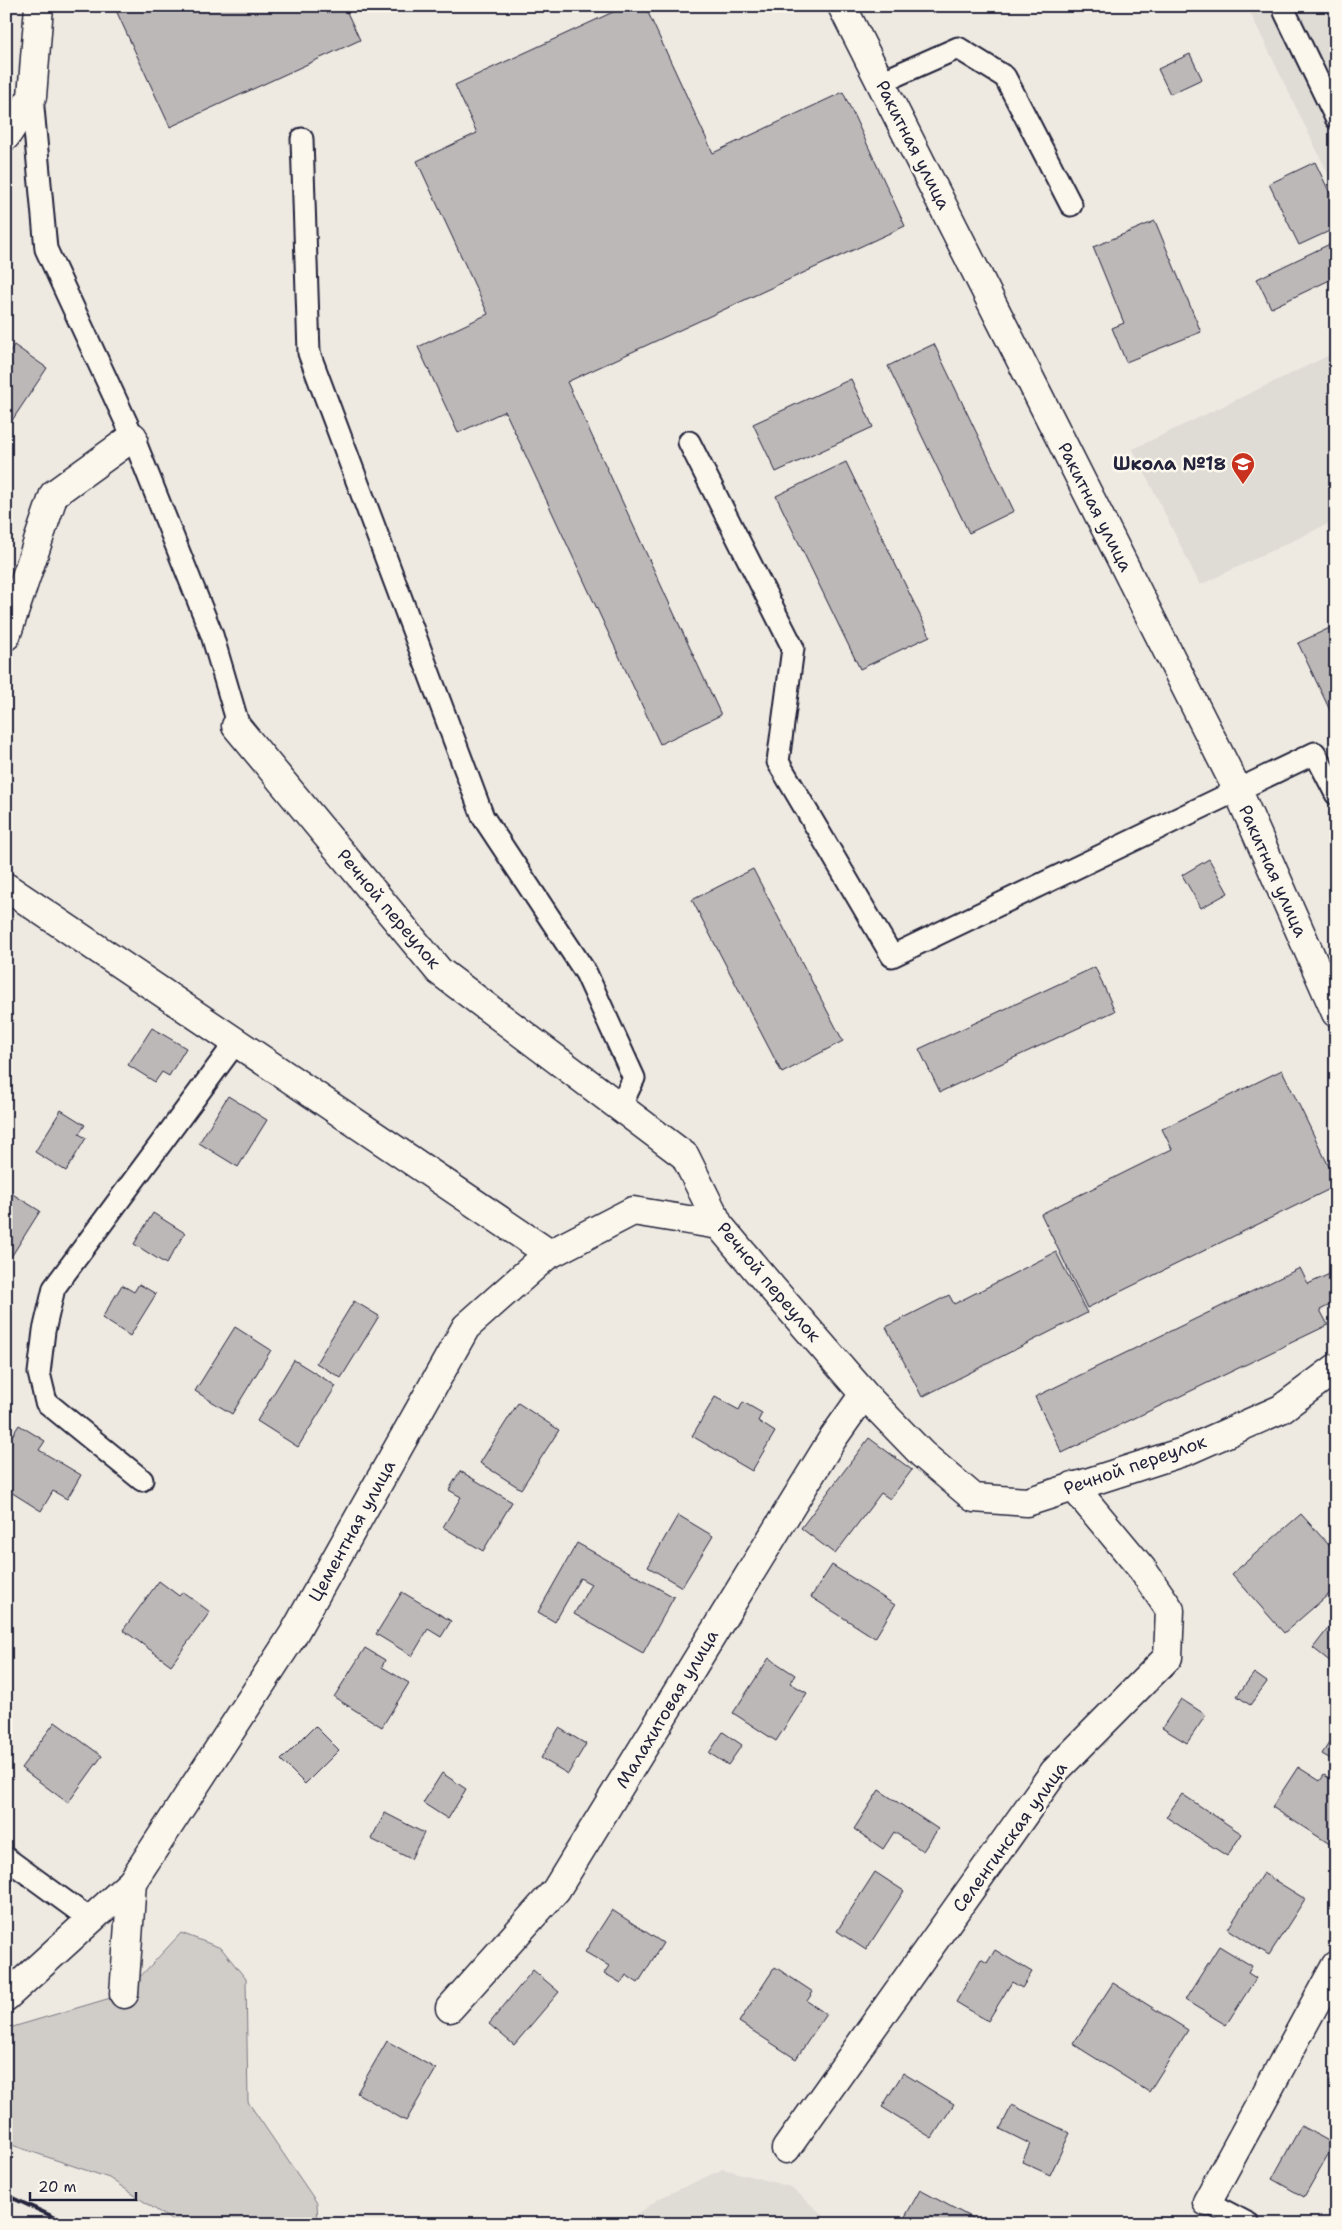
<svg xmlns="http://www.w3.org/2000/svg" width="1342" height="2230" font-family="'Shantell Sans',sans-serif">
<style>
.built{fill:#dfdbd5}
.green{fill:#d0cdc9;stroke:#797882}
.building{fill:#bcb8b8;stroke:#22223b}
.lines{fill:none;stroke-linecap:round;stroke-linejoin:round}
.service-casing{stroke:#22223b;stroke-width:25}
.minor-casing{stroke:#22223b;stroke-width:31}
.service{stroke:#fbf7ec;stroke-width:21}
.minor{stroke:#fbf7ec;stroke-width:28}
.rail{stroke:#22223b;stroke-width:4}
.labels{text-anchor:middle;stroke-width:5;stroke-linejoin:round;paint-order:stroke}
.street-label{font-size:18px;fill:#22223b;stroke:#fbf7ec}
.poi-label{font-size:18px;font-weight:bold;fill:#22223b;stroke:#fbf7ec;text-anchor:end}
</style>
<rect width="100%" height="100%" fill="#eeeae2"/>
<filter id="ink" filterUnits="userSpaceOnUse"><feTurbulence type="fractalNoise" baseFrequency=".02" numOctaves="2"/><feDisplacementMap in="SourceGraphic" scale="10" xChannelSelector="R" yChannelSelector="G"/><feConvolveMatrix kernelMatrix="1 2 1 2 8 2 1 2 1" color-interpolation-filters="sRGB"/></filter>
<g filter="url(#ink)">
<!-- built -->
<path class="built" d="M1247,6H1336V190Z
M1336,352V520L1200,585L1133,449Z
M723,2169L791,2187L833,2224H625L658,2199Z"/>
<!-- green -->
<path class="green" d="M181,1933L221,1948L246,1979L248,2102L317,2203L318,2224H177L109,2178L6,2143V2029L124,1994Z"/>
<!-- building -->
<path class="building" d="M114,6H344L360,40L170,127Z
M626,6H645L713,153L843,92L905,226L567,382L721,715L660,744L505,411L458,433L418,347L488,314L417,161L477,133L455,85Z
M1190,54L1202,79L1170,94L1158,69Z
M1315,162L1336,206V228L1299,245L1269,184Z
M1155,221L1201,332L1126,362L1112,328L1124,323L1093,247Z
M1336,241V277L1271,308L1257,279Z
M934,344L1014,511L969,533L888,366Z
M14,345L47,368L7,428L6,357Z
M851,379L873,427L776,472L753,424Z
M846,462L930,636L860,669L776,496Z
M1336,625V723L1298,643Z
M1209,859L1228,893L1201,908L1182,875Z
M753,869L843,1041L782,1073L692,900Z
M1095,967L1115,1011L940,1092L919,1049Z
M152,1028L186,1048L169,1076L162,1072L155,1082L128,1065Z
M1282,1070L1336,1181V1186L1087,1308L1041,1214L1172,1149L1162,1129Z
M228,1096L267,1120L238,1167L199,1143Z
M61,1110L85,1125L79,1134L86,1138L66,1171L35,1152Z
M6,1190L40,1211L11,1257L6,1254Z
M153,1213L185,1233L166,1264L134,1244Z
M1056,1252L1087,1313L922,1397L886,1327L949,1295L954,1304Z
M1300,1268L1308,1284L1336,1271V1302L1320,1310L1328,1325L1062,1453L1035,1397Z
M139,1284L156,1294L130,1336L102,1318L122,1285L134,1292Z
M354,1301L379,1316L341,1378L316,1363Z
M235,1327L271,1350L232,1414L195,1391Z
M294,1360L336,1386L298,1447L257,1421Z
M715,1397L739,1410L743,1402L762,1413L758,1421L775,1432L752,1471L692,1436Z
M518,1403L559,1430L521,1489L480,1463Z
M19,1425L45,1441L39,1450L81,1475L67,1499L53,1491L41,1511L6,1489V1445Z
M869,1438L912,1470L890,1499L881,1493L835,1554L801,1528Z
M460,1471L512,1502L483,1551L443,1527L461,1497L449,1490Z
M1301,1514L1336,1553V1588L1284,1633L1232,1574Z
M678,1515L713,1536L682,1587L648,1567Z
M577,1543L674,1597L643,1653L574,1614L591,1584L580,1578L555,1622L538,1612Z
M832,1565L895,1605L875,1638L811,1597Z
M159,1581L179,1596L183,1592L210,1612L171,1665L123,1630Z
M402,1592L451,1621L441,1637L428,1629L412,1656L376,1634Z
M1330,1626L1336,1630V1666L1313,1648Z
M365,1648L385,1660L382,1667L409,1683L382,1727L334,1697Z
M769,1658L795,1675L790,1683L807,1693L776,1741L733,1713Z
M1254,1673L1267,1682L1250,1705L1237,1696Z
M1181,1699L1206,1715L1187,1743L1162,1728Z
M55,1722L102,1756L68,1803L21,1768Z
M315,1726L339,1750L305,1784L281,1760Z
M559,1728L586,1744L568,1774L541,1758Z
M723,1732L742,1745L728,1765L709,1753Z
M1336,1732V1762L1322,1754Z
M1298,1767L1320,1781L1324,1775L1336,1782V1848L1272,1807Z
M442,1773L466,1789L448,1819L423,1803Z
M879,1790L938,1829L923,1851L894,1832L883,1849L854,1829Z
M1182,1794L1242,1834L1227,1856L1166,1817Z
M385,1813L424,1833L411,1859L371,1839Z
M875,1872L904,1891L866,1950L837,1931Z
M1263,1873L1305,1899L1269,1955L1228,1929Z
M612,1910L663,1943L638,1983L626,1975L621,1983L604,1973L609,1966L585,1952Z
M1219,1946L1252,1966L1248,1973L1256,1978L1226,2025L1185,2000Z
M995,1950L1032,1972L1022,1988L1012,1982L988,2021L956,2002L981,1959L987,1963Z
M775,1967L813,1992L807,2001L826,2014L796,2059L739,2022Z
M533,1970L559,1992L514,2045L489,2024Z
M1113,1983L1188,2030L1149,2092L1073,2044Z
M387,2041L436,2069L406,2121L357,2093Z
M1336,2072V2087L1329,2083Z
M903,2073L954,2104L932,2138L882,2107Z
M1012,2105L1070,2133L1050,2175L1022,2162L1030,2144L1000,2129Z
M1301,2126L1334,2144L1304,2197L1272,2179Z
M920,2190L974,2219L972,2224H901Z"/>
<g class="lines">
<!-- service casing -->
<g class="service-casing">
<path id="service" d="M1285,12L1336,118
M881,82L958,48L1005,77L1071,205
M32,97L46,249L133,437L212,635L239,727
M302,139L309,353L483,817L586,973L634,1078L620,1107
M689,442L793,648L778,762L892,956L1315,753L1336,794
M142,1480L46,1402L39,1373L44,1331L54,1288L236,1042
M6,1858L91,1920
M1207,2202L1249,2224"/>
</g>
<!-- minor casing -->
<g class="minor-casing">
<path id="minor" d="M842,6L1238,791L1336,1013
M6,136L32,97L39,6
M6,636L54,494L133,437
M236,726L439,971L685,1156L719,1225L772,1288L864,1394L922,1454L974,1498L1027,1502L1186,1451L1281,1409L1336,1368
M6,887L550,1254
M124,1994L132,1882L293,1635L466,1327L546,1256L633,1211L719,1225
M6,1997L132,1882
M450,2008L556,1890L833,1438L864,1394
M786,2149L1054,1772L1168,1657L1170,1610L1142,1569L1073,1486
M1207,2202L1336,1965"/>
</g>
<!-- service -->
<use href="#service" class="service"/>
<!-- minor -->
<use href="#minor" class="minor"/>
<!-- rail -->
<path class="rail" d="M6,2195L69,2224"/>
</g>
</g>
<!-- icons -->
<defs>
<g id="school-pin" transform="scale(1.25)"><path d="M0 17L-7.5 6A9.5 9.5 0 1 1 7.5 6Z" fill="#c8321e" stroke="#fbf7ec"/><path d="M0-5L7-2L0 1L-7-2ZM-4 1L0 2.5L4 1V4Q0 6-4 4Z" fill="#fff"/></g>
</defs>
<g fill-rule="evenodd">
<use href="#school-pin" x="1243" y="464"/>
</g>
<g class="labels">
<!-- street labels -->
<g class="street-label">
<text transform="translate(913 145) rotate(63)" y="6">Ракитная улица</text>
<text transform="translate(1095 507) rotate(63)" y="6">Ракитная улица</text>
<text transform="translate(1273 871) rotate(66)" y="6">Ракитная улица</text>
<text transform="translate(389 909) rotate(50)" y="6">Речной переулок</text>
<text transform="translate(769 1282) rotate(50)" y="6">Речной переулок</text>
<text transform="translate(1135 1465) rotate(-19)" y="6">Речной переулок</text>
<text transform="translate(352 1531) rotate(-61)" y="6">Цементная улица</text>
<text transform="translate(667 1709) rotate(-59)" y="6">Малахитовая улица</text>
<text transform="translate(1010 1837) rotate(-54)" y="6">Селенгинская улица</text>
</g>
<!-- poi labels -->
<g class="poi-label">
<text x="1226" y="470">Школа №18</text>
</g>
</g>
<!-- margin -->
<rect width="1342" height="2230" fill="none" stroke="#fbf7ec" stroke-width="25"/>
<rect x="12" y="12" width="1317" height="2205" fill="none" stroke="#22223b" stroke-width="2" filter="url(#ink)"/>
<!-- scale -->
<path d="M30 2192v8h106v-8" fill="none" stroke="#22223b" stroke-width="2.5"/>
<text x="38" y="2192" font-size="15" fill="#22223b" stroke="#fbf7ec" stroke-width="4" paint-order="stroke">20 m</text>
</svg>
